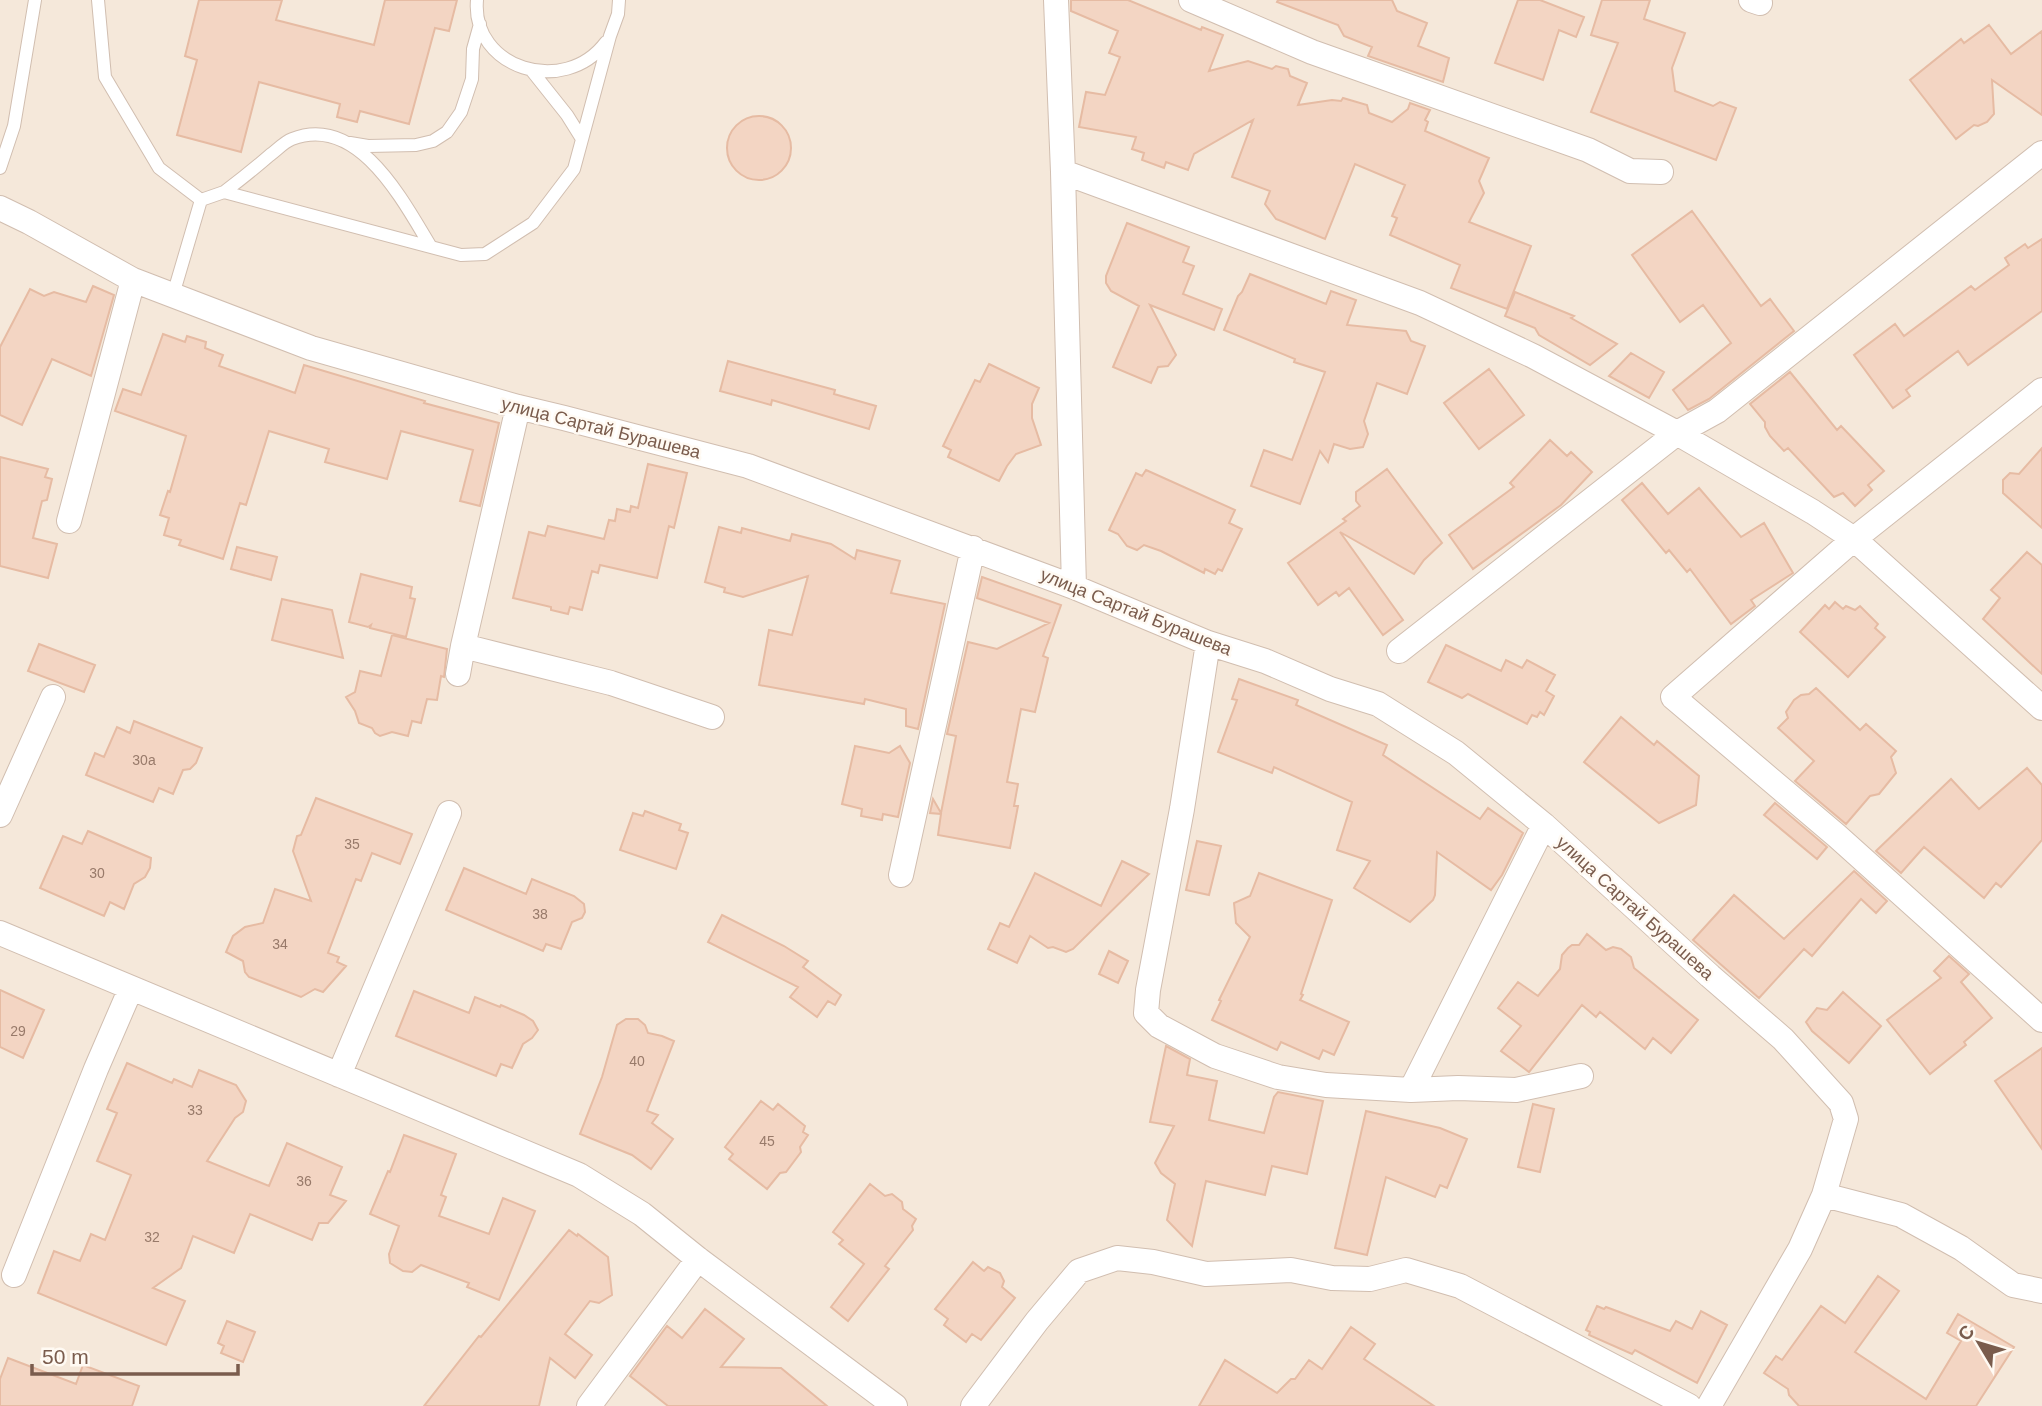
<svg xmlns="http://www.w3.org/2000/svg" width="2042" height="1406" font-family="Helvetica,sans-serif">
<style>
.residential{fill:#f5e8da}
.building{fill:#f3d5c3;stroke:#e6bba3;stroke-width:2}
.lines{fill:none;stroke-linecap:round;stroke-linejoin:round}
.lane-casing{stroke:#d1beb0;stroke-width:14}
.street-casing{stroke:#d1beb0;stroke-width:26}
.lane{stroke:#fff;stroke-width:12}
.street{stroke:#fff;stroke-width:24}
.labels{text-anchor:middle;stroke-width:5;stroke-linejoin:round;paint-order:stroke}
.number-label{font-size:14px;fill:#987a6a}
.street-label{font-size:18px;fill:#7a5c4d;stroke:#fffaf3}
</style>
<rect width="100%" height="100%" fill="#fdf6ec"/>
<!-- residential -->
<path class="residential" d="M0,0H2042V1406H0Z"/>
<!-- building -->
<path class="building" d="M199,0H282L276,20L374,45L385,0H457L449,31L435,28L409,124L360,111L357,122L337,117L340,104L259,82L241,152L177,135L197,60L185,56Z
M1071,0H1128L1201,30L1202,27L1223,35L1209,71L1248,61L1272,69L1276,66L1288,69L1290,76L1307,83L1298,105L1332,100L1341,101L1343,98L1367,105L1369,113L1392,122L1408,109L1410,103L1430,110L1425,120L1428,122L1425,131L1489,158L1479,181L1484,193L1469,222L1531,246L1507,309L1451,288L1460,265L1390,235L1397,218L1392,216L1405,185L1355,164L1325,239L1276,219L1265,204L1270,191L1232,177L1253,120L1194,154L1188,170L1166,162L1164,168L1142,160L1144,153L1132,149L1136,137L1079,127L1086,92L1105,95L1120,57L1109,53L1118,31L1071,11Z
M1278,0H1392L1397,11L1427,23L1418,46L1449,58L1443,82L1368,56L1372,47L1344,36L1338,25L1277,2Z
M1518,0H1540L1584,17L1576,37L1559,30L1543,80L1495,63Z
M1602,0H1650L1644,19L1685,33L1672,68L1675,91L1713,106L1720,102L1736,108L1716,160L1591,112L1618,43L1591,35Z
M1989,25L2011,54L2042,31V115L1992,80L1994,114L1987,122L1978,126L1974,125L1956,139L1910,80L1961,39L1964,43Z
M727 148a32 32 0 1 1 64 0a32 32 0 1 1-64 0Z
M1692,211L1761,306L1770,299L1794,331L1709,399L1688,410L1673,390L1731,343L1703,305L1680,322L1632,255Z
M1127,223L1189,247L1183,262L1194,266L1183,294L1222,309L1214,330L1150,305L1176,355L1168,366L1158,367L1151,383L1113,367L1139,306L1111,291L1106,283V276Z
M2042,239V311L1968,365L1958,351L1906,390L1910,396L1893,408L1854,355L1895,324L1904,336L1971,286L1975,290L2009,265L2005,258L2025,244L2028,248Z
M1250,274L1326,304L1331,291L1356,300L1347,325L1406,331L1411,341L1425,346L1407,394L1377,383L1364,421L1368,434L1363,447L1350,449L1334,444L1328,462L1320,451L1300,504L1251,486L1264,450L1292,460L1325,372L1294,362L1295,359L1224,330L1238,296L1242,292Z
M93,286L114,295L91,376L52,359L22,425L0,415V347L30,289L44,296L54,292L86,302Z
M1515,292L1574,316L1571,318L1617,344L1590,365L1539,335L1535,328L1505,316Z
M163,334L185,342L187,336L206,342L205,348L223,355L219,366L295,393L304,365L425,401L424,403L499,423L480,506L460,501L473,450L401,431L387,479L325,462L329,449L269,431L246,505L240,503L223,559L179,545L181,540L164,535L169,518L160,515L168,491L170,492L186,436L115,411L123,389L141,395Z
M1631,353L1664,372L1649,398L1609,376Z
M728,361L835,390L834,394L876,406L869,429L772,400L771,405L720,391Z
M989,364L1039,388L1032,404V418L1041,445L1016,454L1007,466L999,481L948,457L951,450L943,446L975,380L980,382Z
M1489,369L1524,415L1479,449L1444,403Z
M1790,372L1837,430L1841,426L1884,471L1868,485L1872,490L1855,506L1843,493L1834,497L1788,448L1784,451L1770,436L1765,427V422L1750,404Z
M1550,440L1567,456L1571,452L1592,472L1561,505L1473,569L1449,535L1514,487L1510,483Z
M2042,448V528L2003,493V480L2010,473L2019,474Z
M0,457L48,469L45,477L52,479L47,500L42,501L33,538L57,544L48,578L0,566Z
M648,464L687,473L674,528L669,526L657,578L600,565L598,573L592,571L582,610L570,607L568,614L551,610V607L513,598L529,532L545,536L548,526L604,539L609,520L615,521L617,509L630,512L631,506L638,508Z
M1387,469L1442,543L1424,560L1414,574L1340,532L1403,620L1383,635L1349,588L1339,596L1336,592L1318,605L1288,563L1346,521L1343,519L1360,506L1356,501V492Z
M1146,470L1235,510L1229,523L1242,529L1222,571L1218,569L1215,574L1205,569L1204,573L1161,551L1144,545L1137,550L1127,546L1118,534L1109,530L1136,473L1142,476Z
M1642,483L1668,514L1699,488L1741,537L1764,523L1793,573L1751,600L1755,606L1731,624L1690,569L1687,572L1669,550L1666,553L1622,500Z
M719,527L741,533L742,528L790,541L792,534L831,544L855,559L857,550L900,561L891,593L945,604L918,729L906,726V709L865,699L864,704L759,685L769,630L792,635L808,576L743,597L724,592L725,588L705,582Z
M237,547L277,557L271,580L231,569Z
M2027,552L2042,565V674L1983,619L2000,598L1991,590Z
M361,574L412,587L410,598L415,599L406,637L370,628L371,625L368,627L349,622Z
M982,577L1061,605L1043,656L1048,658L1035,712L1021,709L1007,782L1018,784L1014,806H1018L1010,848L938,835L941,814L930,813L933,799L941,813L956,736L947,734L968,642L997,649L1049,623L977,598Z
M282,599L332,610L343,658L272,640Z
M1835,602L1843,609L1846,606L1855,610L1860,606L1878,624L1875,628L1885,637L1848,677L1800,632L1825,605L1829,609Z
M392,635L447,649L444,677L441,676L437,700L427,699L421,723L412,721L408,736L392,732L380,736L375,733L372,728L359,723L355,711L346,697L355,692L360,671L381,676Z
M39,644L95,665L84,692L28,671Z
M1446,645L1501,671L1506,660L1522,668L1527,660L1555,675L1546,691L1554,696L1544,715L1540,712L1537,717L1532,715L1527,724L1468,694L1462,698L1428,682Z
M1239,679L1298,700L1296,705L1387,745L1383,755L1480,819L1488,808L1523,833L1502,875L1491,890L1437,852L1435,895L1433,900L1410,922L1354,888L1370,861L1337,850L1352,802L1274,767L1272,773L1218,752L1237,700L1232,699Z
M1816,688L1860,730L1866,724L1896,751L1891,757L1896,773L1879,794L1870,796L1846,824L1795,781L1814,761L1778,728L1788,718L1786,712L1794,700L1801,695L1809,694Z
M1621,717L1654,745L1657,741L1699,776L1696,805L1659,823L1584,762Z
M134,721L202,748L196,763L190,769L183,770L173,794L159,788L153,802L86,775L95,753L104,757L117,727L130,733Z
M855,746L889,753L900,746L910,763L898,817L883,814L882,820L861,816L862,809L842,804Z
M2027,768L2042,785V840L2001,887L1996,883L1984,898L1924,847L1901,873L1876,851L1951,779L1979,809Z
M316,798L412,834L400,864L372,853L361,881L356,879L328,953L339,957L337,962L346,966L323,992L315,989L301,997L249,977L245,972L243,961L226,952L233,936L245,927L263,923L275,889L311,901L293,851L297,836L301,835Z
M1775,803L1827,847L1817,859L1764,815Z
M645,811L681,824L679,830L688,833L676,869L620,850L633,813L643,816Z
M88,831L151,858L150,868L145,877L134,884L124,909L110,902L104,916L40,888L63,836L82,844Z
M1197,841L1221,846L1209,895L1186,890Z
M1122,861L1149,874L1073,949L1066,952L1053,947L1048,948L1030,936L1017,963L988,949L1000,923L1009,927L1035,873L1101,906Z
M464,868L526,894L532,879L574,896L584,904L585,912L582,918L572,922L561,949L546,944L543,951L446,910Z
M1854,871L1887,901L1876,913L1861,899L1812,956L1804,949L1759,998L1693,940L1734,895L1784,939Z
M1259,873L1332,900L1301,994L1303,995L1300,1000L1349,1022L1334,1055L1323,1050L1319,1059L1281,1042L1277,1050L1212,1020L1221,1001L1219,1000L1250,937L1236,923L1234,903L1250,896Z
M722,915L784,946L808,961L803,967L841,995L835,1005L828,1001L817,1017L790,997L798,987L708,942Z
M1587,934L1606,950L1613,947L1621,949L1631,957L1634,968L1698,1020L1671,1053L1653,1038L1645,1049L1600,1012L1596,1017L1582,1005L1529,1072L1501,1051L1521,1026L1498,1008L1518,982L1538,996L1560,969L1562,955L1568,948L1572,945H1579Z
M1109,951L1128,961L1118,983L1099,974Z
M1949,956L1969,974L1961,982L1992,1018L1964,1042L1966,1045L1930,1074L1887,1020L1941,978L1934,971Z
M0,990L44,1010L23,1058L0,1047Z
M414,991L469,1013L475,997L500,1007L501,1005L524,1015L533,1021L538,1030L532,1038L523,1044L512,1068L501,1064L496,1076L396,1036Z
M1843,992L1881,1026L1849,1063L1812,1031L1806,1022L1817,1008L1827,1010Z
M626,1019H638L645,1025L648,1033L662,1036L674,1041L647,1111L658,1115L652,1123L673,1139L651,1169L632,1155L580,1134L602,1077L617,1025Z
M1166,1046L1190,1059L1187,1075L1217,1081L1209,1120L1264,1133L1274,1097L1278,1092L1323,1101L1307,1174L1272,1166L1265,1195L1206,1181L1192,1246L1167,1220L1175,1184L1161,1173L1155,1163L1174,1126L1150,1122Z
M2042,1048V1149L1995,1081Z
M127,1063L172,1083L174,1079L192,1087L199,1070L236,1085L246,1101L243,1112L235,1118L207,1161L269,1186L287,1143L342,1167L330,1195L346,1201L328,1223H319L312,1240L250,1214L234,1253L193,1236L181,1268L153,1288L185,1301L166,1345L38,1293L54,1251L80,1261L91,1234L105,1240L131,1175L97,1161L117,1113L107,1109Z
M761,1101L773,1110L778,1104L805,1126L803,1132L808,1135L800,1147L801,1152L786,1172L780,1173L767,1189L729,1159L733,1154L725,1147Z
M1533,1104L1554,1109L1540,1172L1518,1167Z
M1366,1111L1440,1128L1467,1139L1447,1188L1440,1185L1435,1197L1386,1177L1367,1255L1335,1248Z
M404,1135L456,1154L441,1195L446,1197L439,1216L489,1234L503,1198L535,1211L499,1300L467,1287L469,1283L421,1265L412,1272L403,1271L390,1263L389,1254L399,1226L370,1214L388,1171L390,1172Z
M870,1184L885,1196L892,1194L902,1202L903,1209L916,1219L912,1226L913,1230L885,1266L889,1269L848,1321L831,1307L864,1264L839,1244L843,1240L833,1232Z
M569,1230L577,1236L578,1234L608,1257L612,1295L599,1303L590,1301L565,1334L592,1355L575,1378L550,1358L539,1406H424L479,1336L481,1337Z
M973,1262L984,1271L988,1267L1000,1273L1004,1281L1002,1287L1015,1298L981,1340L972,1334L966,1342L944,1325L948,1319L935,1309Z
M1878,1276L1899,1291L1855,1352L1926,1399L1961,1341L1947,1333L1958,1314L2014,1347L1976,1406H1799L1789,1395L1788,1389L1764,1373L1776,1356L1782,1360L1821,1306L1845,1323Z
M1597,1306L1604,1309L1606,1307L1670,1331L1676,1321L1692,1329L1701,1311L1727,1325L1697,1383L1635,1350L1632,1354L1589,1335L1590,1332L1586,1330Z
M705,1309L744,1339L721,1367L781,1368L827,1406H668L630,1376L667,1326L682,1338Z
M227,1321L255,1332L243,1362L221,1353L224,1346L218,1343Z
M1351,1327L1375,1344L1364,1359L1434,1406H1199L1225,1360L1277,1393L1291,1379H1295L1309,1360L1322,1369Z
M8,1358L76,1384L83,1365L139,1386L132,1406H0V1379Z"/>
<g class="lines">
<!-- lane casing -->
<g class="lane-casing">
<path id="lane" d="M98,0L105,77L159,168L201,200
M477,0C471,68 564,98 606,42
M532,71L567,115L582,139
M350,143L368,146L416,145L433,141L447,132L461,112L472,79L473,49L480,24
M0,168L14,126L35,0
M224,192C240,180 255,168 270,155C277,150 284,142 292,139C358,113 403,201 431,247
M173,295L201,200L224,192L461,255L485,254L533,223L574,169L610,36L618,14L619,0"/>
</g>
<!-- street casing -->
<g class="street-casing">
<path id="street" d="M1056,0L1063,172L1074,587
M1191,0L1312,52L1588,150L1630,171L1661,172
M1751,0L1760,3
M1063,172L1420,303L1533,356L1677,433L1813,512L1854,539L2042,708
M0,208L29,222L133,280L311,348L518,407L564,418L748,466L1074,587L1208,643L1265,661L1330,689L1378,704L1456,753L1544,825L1710,976L1783,1039L1841,1103L1846,1119L1824,1195L1901,1215L1961,1248L2013,1285L2042,1291
M2042,390L1854,539L1673,697L1837,836L2042,1020
M69,521L133,280
M1208,643L1182,809L1148,990L1146,1013L1159,1026L1215,1056L1278,1077L1326,1085L1411,1090L1458,1088L1516,1090L1581,1076
M463,646L611,683L712,717
M1399,651L1677,433L1717,411L2042,153
M458,674L463,646L518,407
M0,815L53,697
M901,875L973,548
M0,933L579,1175L642,1214L698,1259L895,1406
M339,1075L449,813
M1411,1090L1544,825
M14,1275L96,1069L131,988
M589,1406L698,1259
M973,1406L1037,1321L1079,1271L1117,1258L1153,1262L1206,1274L1291,1270L1332,1278L1370,1279L1406,1270L1460,1286L1689,1406
M1709,1406L1800,1249L1824,1195"/>
</g>
<!-- lane -->
<use href="#lane" class="lane"/>
<!-- street -->
<use href="#street" class="street"/>
</g>
<g class="labels">
<!-- number labels -->
<g class="number-label">
<text x="144" y="765">30а</text>
<text x="352" y="849">35</text>
<text x="97" y="878">30</text>
<text x="540" y="919">38</text>
<text x="280" y="949">34</text>
<text x="18" y="1036">29</text>
<text x="637" y="1066">40</text>
<text x="195" y="1115">33</text>
<text x="767" y="1146">45</text>
<text x="304" y="1186">36</text>
<text x="152" y="1242">32</text>
</g>
<!-- street labels -->
<g class="street-label">
<text transform="translate(601 428) rotate(14)" y="6">улица Сартай Бурашева</text>
<text transform="translate(1136 612) rotate(22)" y="6">улица Сартай Бурашева</text>
<text transform="translate(1635 908) rotate(42)" y="6">улица Сартай Бурашева</text>
</g>
</g>
<!-- north arrow -->
<g transform="translate(1979 1343) rotate(308)" stroke="#fffaf3" stroke-width="5" paint-order="stroke">
<path d="M0-5L12 26L0 18L-12 26Z" fill="#7a5c4d"/>
<text y="-10" font-size="19" font-weight="bold" text-anchor="middle" fill="#7a5c4d">С</text>
</g>
<!-- scale -->
<path d="M32 1364v10h206v-10" fill="none" stroke="#7a5c4d" stroke-width="3.5"/>
<text x="42" y="1364" font-size="21" fill="#7a5c4d" stroke="#fffaf3" stroke-width="5" paint-order="stroke">50 m</text>
</svg>
